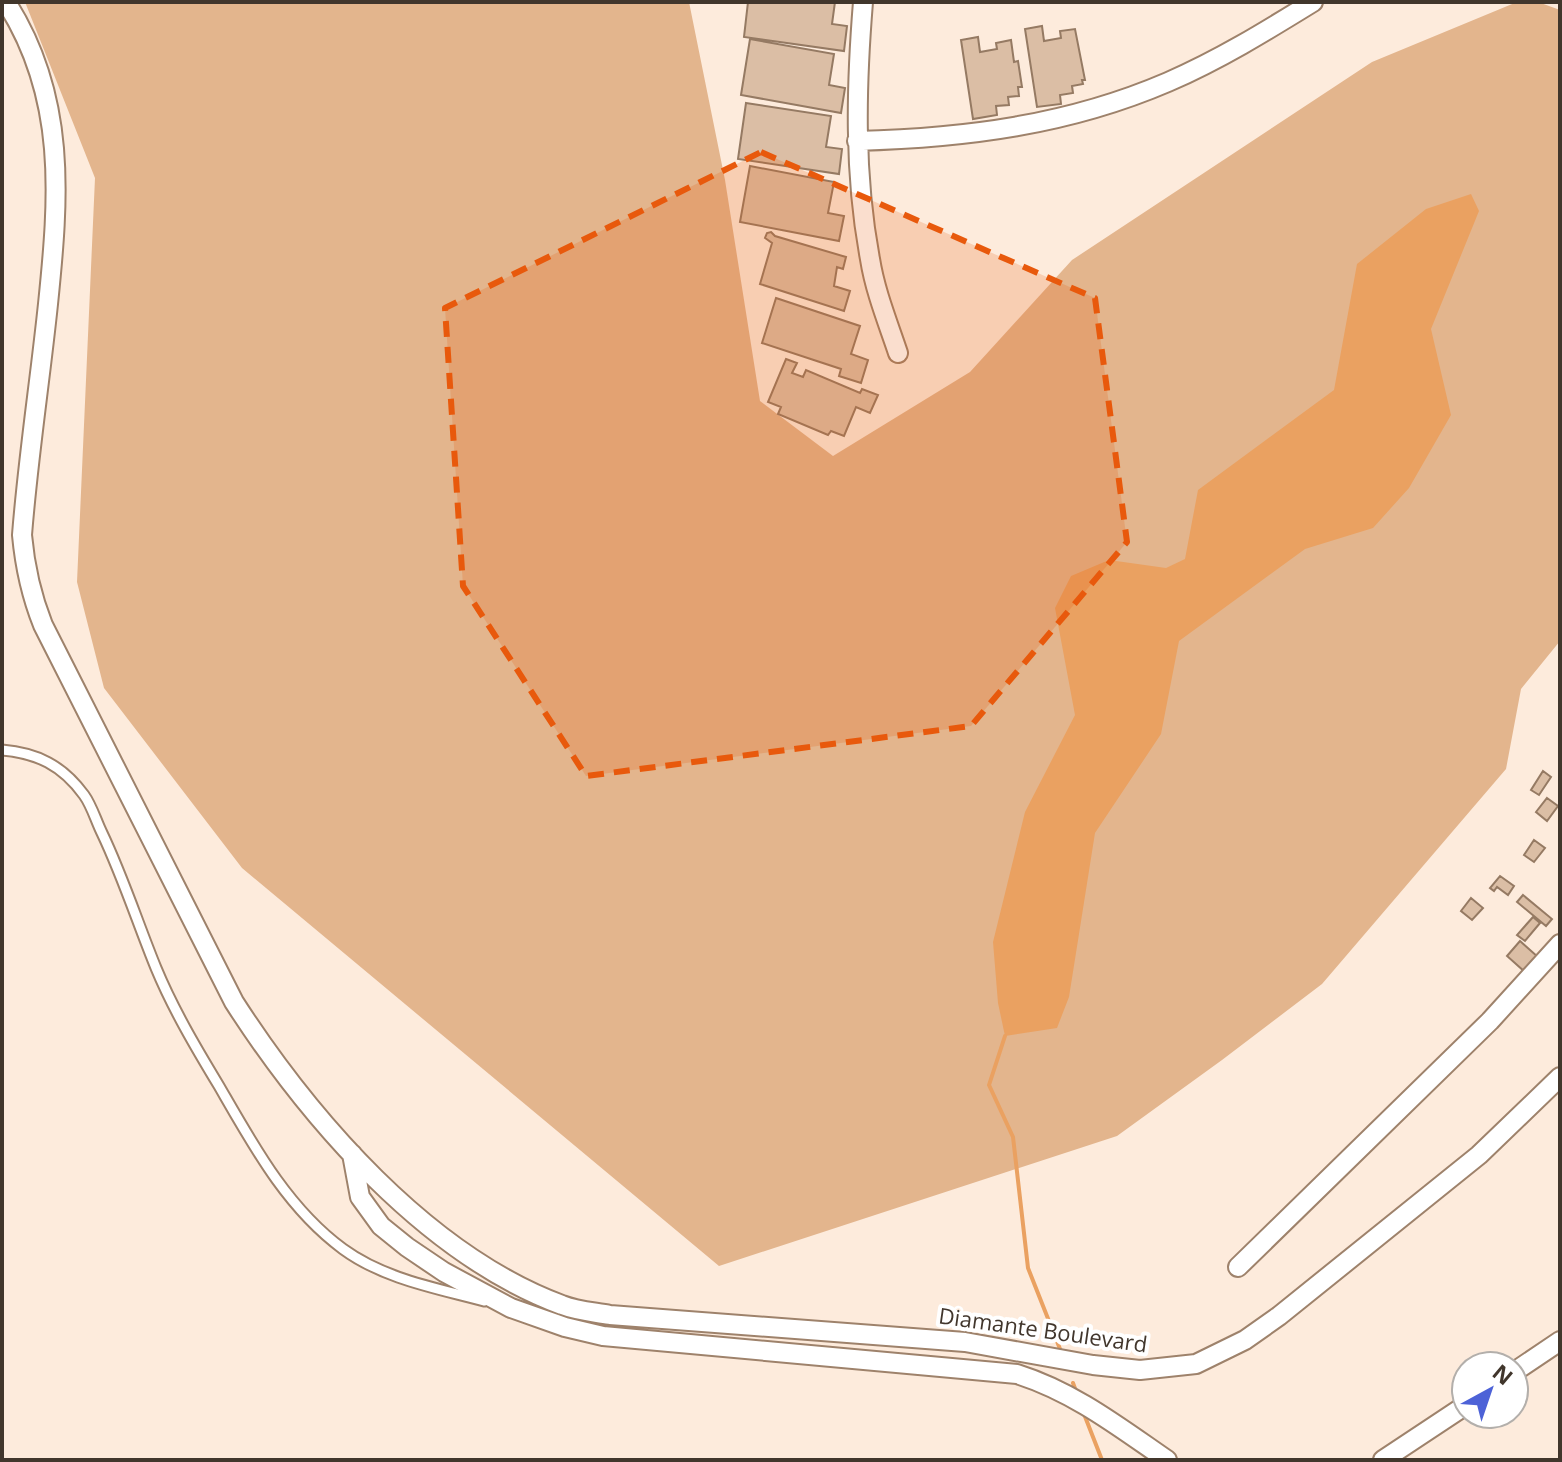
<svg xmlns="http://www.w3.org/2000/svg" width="1562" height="1462" font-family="'Open Sans',sans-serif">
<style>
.green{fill:#e3b58d}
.water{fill:#eaa161}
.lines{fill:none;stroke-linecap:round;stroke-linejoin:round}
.stream{stroke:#eaa161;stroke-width:4}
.building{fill:#dbbea5;stroke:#957a63;stroke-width:2}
.lane-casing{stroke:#9e826b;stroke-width:13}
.street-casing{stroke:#9e826b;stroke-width:22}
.lane{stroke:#fff;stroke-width:9}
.street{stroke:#fff;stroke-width:18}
.marked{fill:#e8590c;fill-opacity:0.2;stroke:#e8590c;stroke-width:6;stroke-dasharray:16 10;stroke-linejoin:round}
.labels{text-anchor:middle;stroke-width:8;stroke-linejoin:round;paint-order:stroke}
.street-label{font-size:22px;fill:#41362c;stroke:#fff}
</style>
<rect width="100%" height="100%" fill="#fdebdc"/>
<!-- green -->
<path class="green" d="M25,2H689L725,180L760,401L833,456L970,372L1072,260L1372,62L1517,2H1538L1560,10V641L1521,689L1506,769L1322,984L1222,1060L1117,1136L719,1266L242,868L104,688L77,582L95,178Z"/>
<!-- water -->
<path class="water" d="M1471,194L1479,211L1431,329L1451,415L1409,488L1373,528L1305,549L1179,641L1161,734L1095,833L1069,997L1057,1028L1005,1036L998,1003L993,942L1025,812L1075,715L1055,608L1071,576L1109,560L1166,568L1185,559L1198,490L1334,390L1357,264L1426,209Z"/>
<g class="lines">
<!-- stream -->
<path class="stream" d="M1005,1036L989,1085L1013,1137L1028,1268L1062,1354
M1073,1383L1077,1394
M1084,1414L1102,1460"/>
</g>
<!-- building -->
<path class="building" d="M748,2H835L832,24L847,26L844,51L744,37Z
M1042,26L1044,41L1061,38L1060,31L1075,29L1085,80H1082L1083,84L1072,86L1073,93L1060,95L1061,104L1037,107L1025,29Z
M978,37L980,52L997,49L996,43L1011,40L1014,62L1018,61L1022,87H1018L1019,96L1008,97L1009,105L996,106L997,115L973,119L961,40Z
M750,39L834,54L829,85L845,88L841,113L741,95Z
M746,103L831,116L826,147L842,149L839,174L738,159Z
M750,166L834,182L828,213L844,216L839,241L740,222Z
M771,232L775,236L846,257L843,269L837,267L834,286L850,291L844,311L760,284L772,243L765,238L767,233Z
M776,298L860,326L851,354L868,360L861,383L839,376L841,369L762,343Z
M786,359L797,363L792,373L803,377L806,370L860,393L862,389L878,395L870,413L856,407L844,436L831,431L828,435L778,414L781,407L768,402Z
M1543,771L1551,777L1539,795L1531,790Z
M1547,798L1558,806L1547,821L1536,812Z
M1534,840L1545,848L1534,862L1524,855Z
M1500,876L1514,886L1508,895L1497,887L1494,891L1490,888Z
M1523,895L1552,919L1546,926L1517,902Z
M1471,898L1483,908L1472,920L1461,911Z
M1533,917L1540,923L1525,941L1517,935Z
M1520,941L1538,957L1525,972L1507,956Z"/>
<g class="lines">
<!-- lane casing -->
<g class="lane-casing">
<path id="lane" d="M2,750C37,753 62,765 84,795C92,806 96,821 102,833C123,877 138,924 156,968C173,1009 196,1048 219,1086C253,1145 287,1208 343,1249C384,1279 436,1288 484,1301"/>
</g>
<!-- street casing -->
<g class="street-casing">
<path id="street" d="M6,2C67,97 59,197 48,304C40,381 28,458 22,535C25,568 31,595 43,625L234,1002C310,1120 427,1255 562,1305C577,1311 594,1312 610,1315L965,1342L1093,1365L1140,1370L1196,1364L1245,1340L1279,1316L1479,1155L1560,1077
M863,2C856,88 854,174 870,259C875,291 888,323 898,353
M857,141C966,138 1068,125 1168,82C1219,60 1266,31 1313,2
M352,1154L360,1197L381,1226L407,1247L444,1272L511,1308L565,1327L603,1336L1017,1374C1074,1392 1119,1427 1167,1460
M1238,1267L1490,1021L1560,944
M1514,1372L1560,1341
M1383,1460L1466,1405"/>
</g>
<!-- lane -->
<use href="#lane" class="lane"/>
<!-- street -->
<use href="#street" class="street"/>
</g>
<!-- marked area -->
<path class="marked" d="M761,152L1095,298L1127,542L971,726L586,776L463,586L445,308Z"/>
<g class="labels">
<!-- street labels -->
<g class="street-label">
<text transform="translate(1043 1330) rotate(8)" y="8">Diamante Boulevard</text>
</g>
</g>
<!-- border -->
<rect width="1562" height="1462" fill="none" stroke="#41362c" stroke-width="8"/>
<!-- north arrow -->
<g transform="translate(1490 1390) rotate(40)"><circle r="38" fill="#ffffff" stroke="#b3afab" stroke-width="2"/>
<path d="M0-6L14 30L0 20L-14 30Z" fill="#4d62d7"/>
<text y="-12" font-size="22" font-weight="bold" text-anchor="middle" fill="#41362c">N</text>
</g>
</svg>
